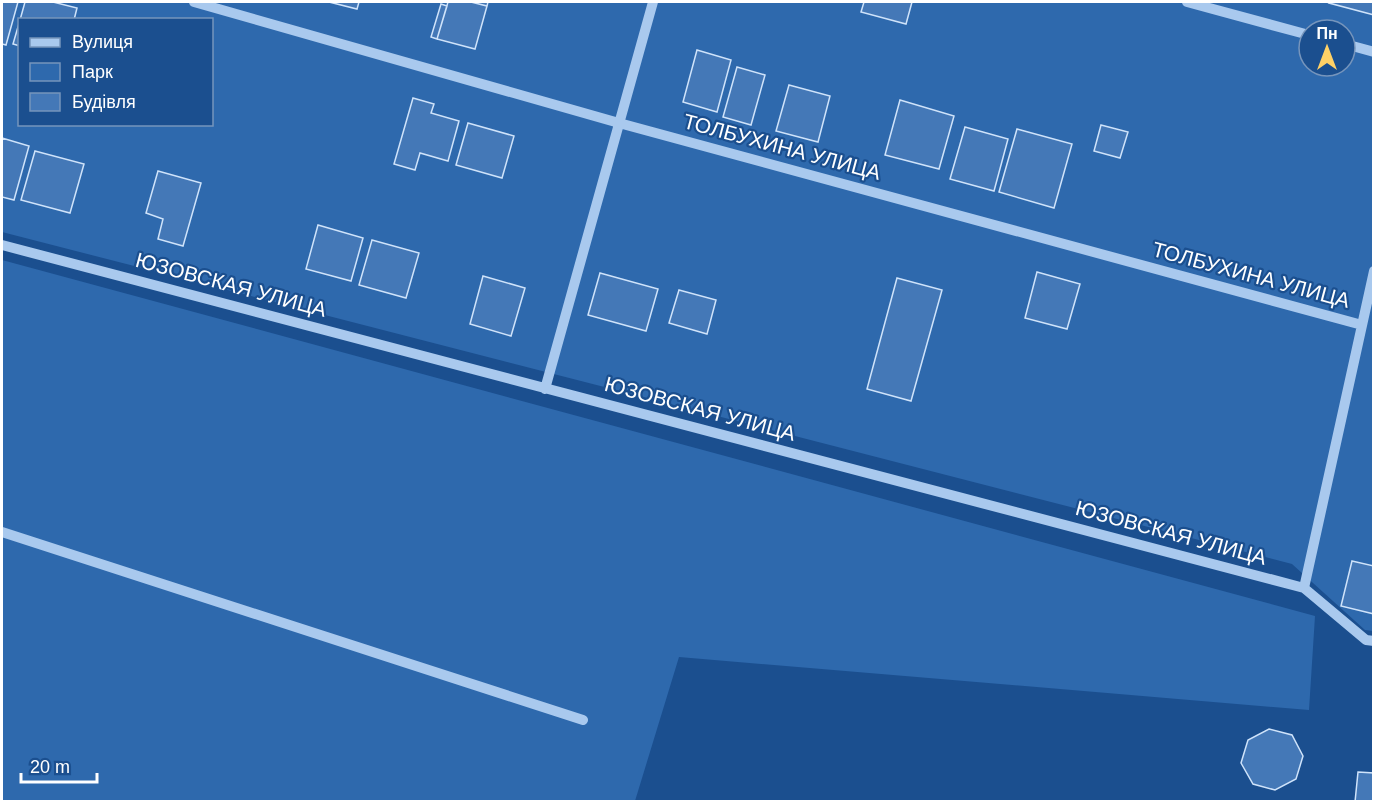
<svg xmlns="http://www.w3.org/2000/svg" width="1375" height="803" font-family="Arial,sans-serif">
<style>
.green{fill:#2e69ad;fill-rule:evenodd}
.building{fill:#4478b7;stroke:#cfe3fa;stroke-width:1.5}
.lines{fill:none;stroke-linecap:round;stroke-linejoin:round}
.minor{stroke:#a9c9ee;stroke-width:10}
.labels{text-anchor:middle;stroke-width:4.5;stroke-linejoin:round;paint-order:stroke}
.street-label{font-size:21px;fill:#fff;stroke:#1b4f8f}
</style>
<rect width="100%" height="100%" fill="#1b4f8f"/>
<!-- green -->
<path class="green" d="M2,2H1373V631L1365,630L1292,564L2,232ZM20,20H212V124H20ZM1309,30H1345V66H1309Z
M2,260L1315,616L1309,710L679,657L635,801H2Z"/>
<!-- building -->
<path class="building" d="M2,2H18L6,45L2,44Z
M25,2H53L77,8L74,20H20Z
M329,2H359L357,9Z
M448,2H471L487,6L475,49L437,39Z
M471,2H488L487,6Z
M864,2H912L906,24L861,12Z
M1330,2H1374V15L1329,3Z
M441,4L447,6L437,39L431,37Z
M20,20V46L13,44Z
M697,50L731,60L717,112L683,102Z
M737,67L765,75L751,125L723,117Z
M789,85L830,96L818,142L776,131Z
M413,98L434,104L431,113L459,121L448,161L420,153L415,170L394,164Z
M900,100L954,116L939,169L885,155Z
M468,123L514,136L502,178L456,165Z
M1101,125L1128,132L1120,158L1094,151Z
M965,127L1008,139L994,191L950,179Z
M1017,129L1072,144L1054,208L999,192Z
M2,138L29,146L14,200L2,197Z
M35,151L84,164L70,213L21,200Z
M158,171L201,183L183,246L158,239L163,219L146,213Z
M318,225L363,238L351,281L306,269Z
M372,240L419,253L406,298L359,285Z
M1037,272L1080,284L1067,329L1025,318Z
M600,273L658,289L646,331L588,315Z
M483,276L525,288L511,336L470,324Z
M897,278L942,290L911,401L867,389Z
M679,290L716,300L707,334L669,323Z
M1352,561L1374,566V614L1341,606Z
M1269,729L1292,735L1303,756L1296,779L1275,790L1253,784L1241,763L1248,740Z
M1358,772L1374,773V802H1355Z"/>
<g class="lines">
<!-- minor -->
<path class="minor" d="M194,2L619,123L1362,325
M1187,2L1309,35
M1345,44L1374,52
M2,245L1304,588L1366,640L1374,641
M545,389L653,2
M2,532L583,720
M1304,588L1374,271"/>
</g>
<g class="labels">
<!-- street labels -->
<g class="street-label">
<text transform="translate(782 147) rotate(15)" y="7">ТОЛБУХИНА УЛИЦА</text>
<text transform="translate(1251 275) rotate(15)" y="7">ТОЛБУХИНА УЛИЦА</text>
<text transform="translate(231 285) rotate(15)" y="7">ЮЗОВСКАЯ УЛИЦА</text>
<text transform="translate(700 409) rotate(15)" y="7">ЮЗОВСКАЯ УЛИЦА</text>
<text transform="translate(1171 533) rotate(15)" y="7">ЮЗОВСКАЯ УЛИЦА</text>
</g>
</g>
<!-- border -->
<rect width="1375" height="803" fill="none" stroke="#ffffff" stroke-width="6"/>
<!-- legend -->
<rect x="18" y="18" width="195" height="108" fill="#1b4f8f" stroke="#7695bc" stroke-width="1.5"/>
<rect x="30" y="38" width="30" height="9" fill="#a9c9ee" stroke="#7695bc" stroke-width="1.5"/>
<text x="72" y="48" font-size="18" fill="#ffffff">Вулиця</text>
<rect x="30" y="63" width="30" height="18" fill="#2e69ad" stroke="#7695bc" stroke-width="1.5"/>
<text x="72" y="78" font-size="18" fill="#ffffff">Парк</text>
<rect x="30" y="93" width="30" height="18" fill="#4478b7" stroke="#7695bc" stroke-width="1.5"/>
<text x="72" y="108" font-size="18" fill="#ffffff">Будівля</text>
<!-- north arrow -->
<g transform="translate(1327 48)"><circle r="28" fill="#1b4f8f" stroke="#7695bc" stroke-width="1.5"/>
<path d="M0-4.5L10 22L0 15L-10 22Z" fill="#ffd166"/>
<text y="-9" font-size="16" font-weight="bold" text-anchor="middle" fill="#ffffff">Пн</text>
</g>
<!-- scale -->
<path d="M21 773v9h76v-9" fill="none" stroke="#ffffff" stroke-width="3"/>
<text x="30" y="773" font-size="18" fill="#ffffff" stroke="#1b4f8f" stroke-width="4.5" paint-order="stroke">20 m</text>
</svg>
